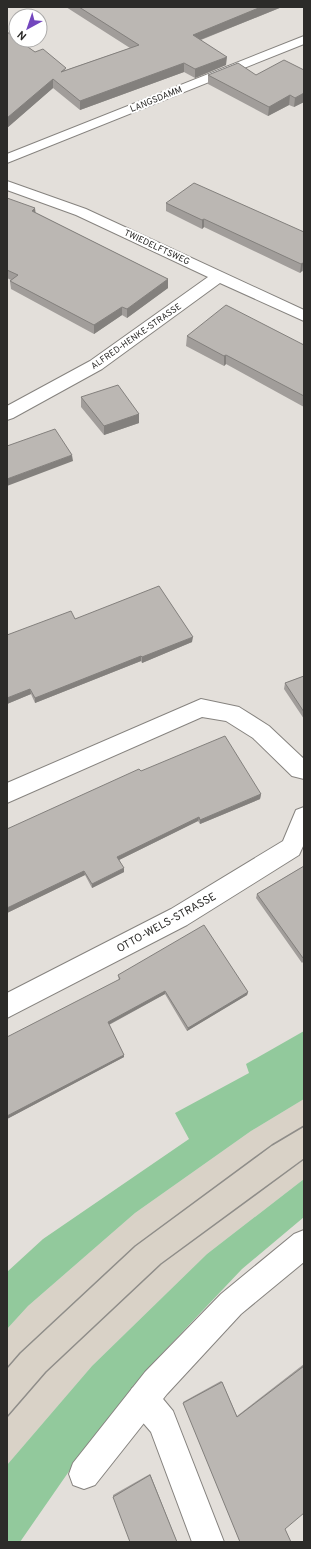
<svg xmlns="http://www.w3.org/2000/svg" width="311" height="1549" font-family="Overpass,sans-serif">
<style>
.built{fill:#d9d2c7}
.green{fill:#92c99c}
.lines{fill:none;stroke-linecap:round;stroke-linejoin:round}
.service-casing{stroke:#86837f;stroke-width:2}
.minor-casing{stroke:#86837f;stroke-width:2}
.service{fill:#fff;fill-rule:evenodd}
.minor{fill:#fff;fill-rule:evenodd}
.tram{stroke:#8f8d89;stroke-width:1.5}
.wall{fill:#a19d9a}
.shaded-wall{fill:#83807d}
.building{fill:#bbb7b3;stroke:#83807d}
.labels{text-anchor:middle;stroke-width:4;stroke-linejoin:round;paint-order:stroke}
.far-street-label{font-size:9px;fill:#2c2b29;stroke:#fff}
.street-label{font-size:11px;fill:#2c2b29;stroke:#fff}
</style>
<rect width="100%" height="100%" fill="#e3dfda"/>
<!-- built -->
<path class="built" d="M304,1099V1179L207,1254L92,1366L7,1465V1329L28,1306L135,1213L251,1131Z"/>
<!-- green -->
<path class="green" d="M304,1031V1099L251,1131L135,1213L28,1306L7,1329V1272L43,1239L189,1139L175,1113L249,1073L246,1064Z
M304,1179V1217L242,1269L153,1363L90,1441L20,1542H7V1465L92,1366L207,1254Z"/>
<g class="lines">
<!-- service casing -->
<g class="service-casing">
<path id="service" d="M143,1384L154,1388L173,1411L224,1542H192L151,1432L132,1410L128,1399L132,1388Z"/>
</g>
<!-- minor casing -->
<g class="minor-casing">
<path id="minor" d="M304,36V44L7,163V154Z
M7,181L86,209L304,310V321L220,283L102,369L13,418L7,420V406L90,361L208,277L76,215L7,190Z
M201,699L239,707L269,726L304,759V779L292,776L253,738L226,721L202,717L7,803V783Z
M304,807V844L299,855L187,925L7,1018V993L171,909L283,841L296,810Z
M304,1230V1262L241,1314L167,1394L95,1485L84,1489L73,1485L69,1474L73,1463L145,1372L221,1294L294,1234Z"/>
</g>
<!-- service -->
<use href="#service" class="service"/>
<!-- minor -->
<use href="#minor" class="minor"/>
<!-- tram -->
<path class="tram" d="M7,1368L20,1353L135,1246L272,1145L304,1126
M7,1417L46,1372L161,1264L304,1159"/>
</g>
<!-- wall -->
<path class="wall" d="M66,7H282L201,40L226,65L195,78L184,72L80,110L53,88L7,128V32L35,52L66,70L130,48Z
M304,70V102L294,107L289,105L268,116L208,84V75H256Z
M7,198L168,279V288L127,318L122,315L94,334L11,289L10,281L11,280L7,278Z
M166,203L304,232V272L302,271L300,273L204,227L202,229L166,211Z
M187,336L304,345V407L226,364L224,366L186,346Z
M81,397L139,414V423L104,435L81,407Z
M75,619L192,642L142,663L141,661L35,703L31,694L7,704Z
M304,676V719L284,689L285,683Z
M141,771L261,794L260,799L200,824L198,821L119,860L124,872L92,888L85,875L7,913Z
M304,866V961L302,963L256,898L257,894Z
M118,975L248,992L247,995L187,1031L165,994L109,1025L124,1055V1057L7,1119L119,980Z
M304,1364V1513L240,1542L183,1402L221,1381L222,1382L237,1416Z
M150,1474L177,1542L113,1497V1495Z"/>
<!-- shaded-wall -->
<path class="shaded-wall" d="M261,7H282L192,43L193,35Z
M227,57L226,65L195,78V69Z
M184,63V72L80,110V101Z
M53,79V88L7,128V118Z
M304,93V102L294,107L295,98Z
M290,95L289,105L268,116L269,107Z
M35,208L36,216L32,211Z
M204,219V227L202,229V220Z
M303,263L302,271L300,273L301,264Z
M168,279V288L127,318V309Z
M122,307V315L94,334V325Z
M226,355V364L224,366V356Z
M139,414V423L104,435V426Z
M72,455L73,461L7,486V479Z
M193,637L192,642L142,663V657Z
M141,656V661L35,703V698Z
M30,689L31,694L7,704V698Z
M261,794L260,799L200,824V820Z
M199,817L198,821L117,861V857Z
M124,868V872L92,888V884Z
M84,871L85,875L7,913V908Z
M165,991V994L108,1025V1022Z
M248,992L247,995L187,1031L188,1028Z
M124,1055V1057L7,1119V1116Z
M150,1474L177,1542L150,1475Z"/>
<!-- building -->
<path class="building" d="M79,7H261L193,35L227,57L195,69L184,63L80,101L53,79L7,118V32L16,38V40H18L35,52L43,49L66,68L61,72L139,45Z
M284,60L304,70V93L295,98L290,95L269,107L208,75L238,63L256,75Z
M194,183L304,232V263H303L301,264L204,219L202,220L166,203Z
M7,198L35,208L32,211L168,279L127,309L122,307L94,325L10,281L18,275L7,270Z
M226,305L304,345V396L226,355L224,356L187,336Z
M118,385L139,414L104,426L81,397Z
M55,429L72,455L7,479V446Z
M159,586L193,637L142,657L141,656L35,698L30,689L7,698V635L71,611L75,619Z
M304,676V712L285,683Z
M225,736L261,794L200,820L199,817L117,857L124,868L92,884L84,871L7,908V829L139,769L141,771Z
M304,866V958H303L257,894Z
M204,925L248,992L188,1028L165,991L108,1022L124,1055L7,1116V1037L120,979L118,975Z
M304,1366V1513L285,1529L291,1542H240L183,1403L222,1382L237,1417Z
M150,1475L177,1542H130L113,1497Z"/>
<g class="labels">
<!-- far-street labels -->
<g class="far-street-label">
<text transform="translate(156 99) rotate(-22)" y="3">LANGSDAMM</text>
<text transform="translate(157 247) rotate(25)" y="3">TWIEDELFTSWEG</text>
<text transform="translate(136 336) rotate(-35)" y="3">ALFRED-HENKE-STRASSE</text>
</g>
<!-- street labels -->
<g class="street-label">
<text transform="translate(166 922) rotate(-29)" y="4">OTTO-WELS-STRASSE</text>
</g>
</g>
<!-- border -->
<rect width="311" height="1549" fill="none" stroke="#2c2b29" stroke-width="16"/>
<!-- north arrow -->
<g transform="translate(28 28) rotate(220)"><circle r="19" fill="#ffffff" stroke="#abaaa9"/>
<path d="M0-3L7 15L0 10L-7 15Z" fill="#7346be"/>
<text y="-6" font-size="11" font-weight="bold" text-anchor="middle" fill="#2c2b29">N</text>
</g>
</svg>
